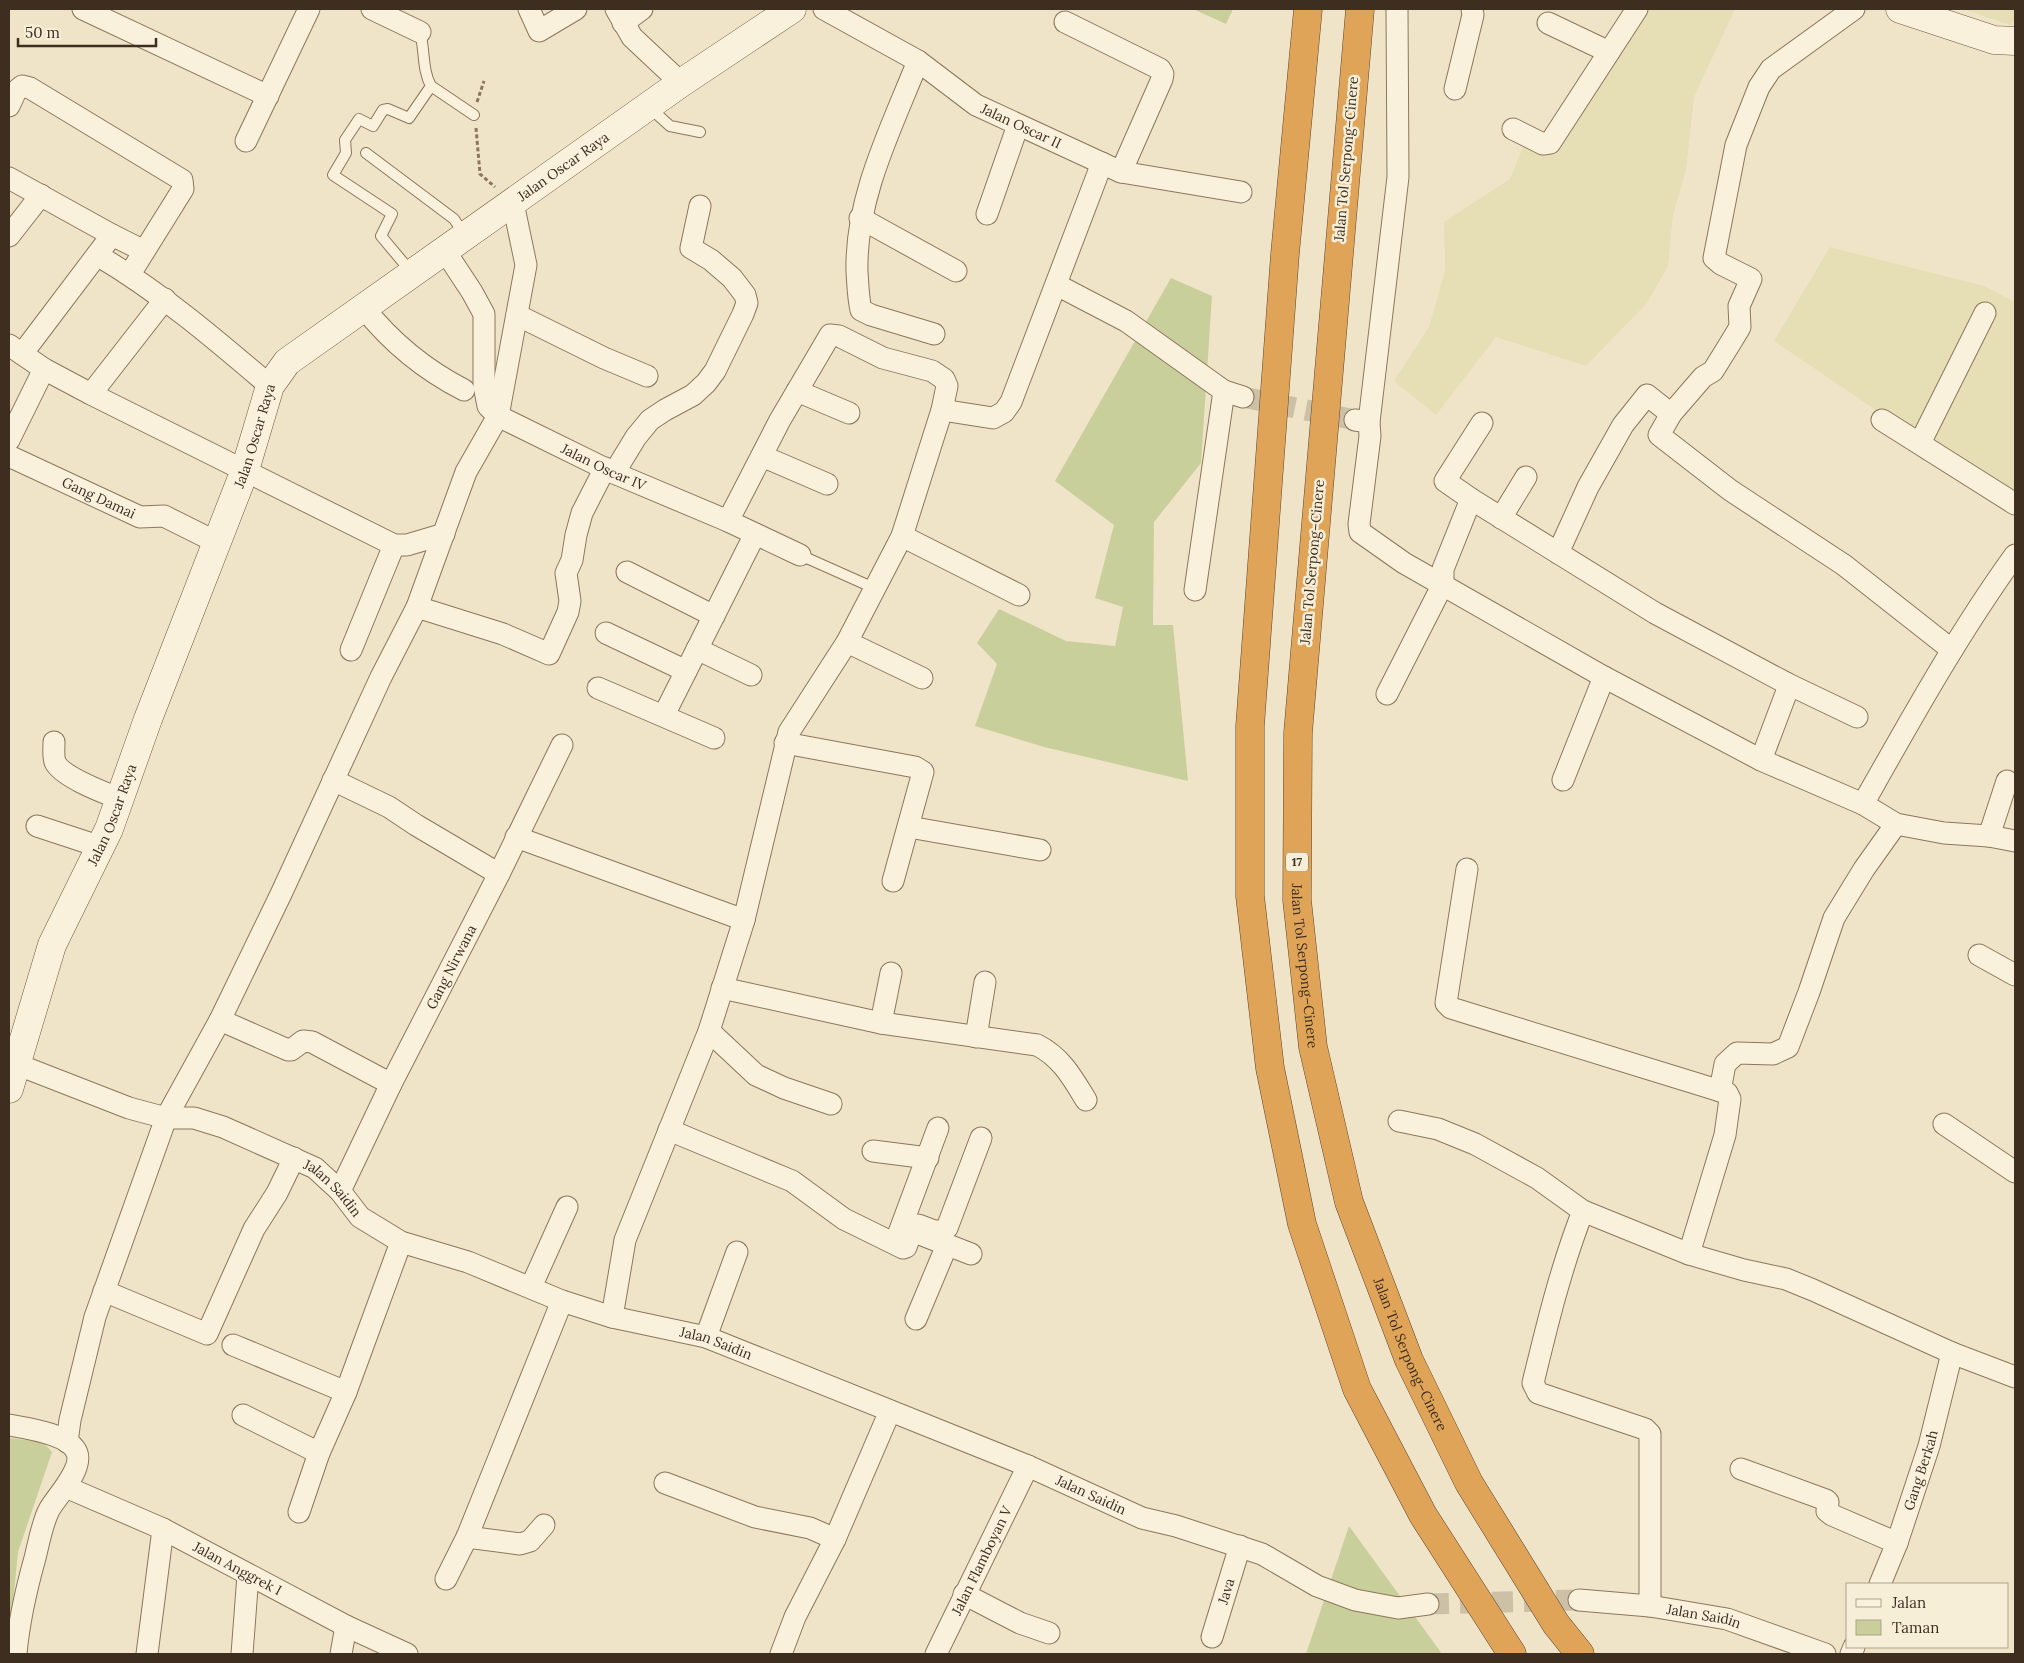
<svg xmlns="http://www.w3.org/2000/svg" width="2024" height="1663" font-family="Lora,serif">
<style>
.farmland{fill:#e6deb5}
.green{fill:#c9cf9b}
.lines{fill:none;stroke-linecap:round;stroke-linejoin:round}
.street-tunnel{stroke:#ccc0a6;stroke-width:21;stroke-dasharray:21 11;stroke-linecap:butt}
.lane-casing{stroke:#8d765c;stroke-width:12}
.street-casing{stroke:#8d765c;stroke-width:23}
.secondary-casing{stroke:#6f573f;stroke-width:29}
.highway-casing{stroke:#5b4430;stroke-width:29}
.path{stroke:#8d765c;stroke-width:3;stroke-dasharray:4 2.5;stroke-linecap:butt}
.lane{stroke:#faf1dc;stroke-width:10}
.street{stroke:#faf1dc;stroke-width:21}
.secondary{stroke:#faf1dc;stroke-width:28}
.highway{stroke:#e0a458;stroke-width:28}
.labels{text-anchor:middle;stroke-width:5;stroke-linejoin:round;paint-order:stroke}
.shield{fill:#f7eed8;stroke:#756857;stroke-width:1}
.shield-label{font-size:12px;font-weight:bold;fill:#3d2e20}
.street-label{font-size:14px;fill:#3d2e20;stroke:#f7eed8}
</style>
<rect width="100%" height="100%" fill="#f0e4c8"/>
<!-- farmland -->
<path class="farmland" d="M1644,9H1735L1694,97L1686,170L1673,215L1668,266L1647,303L1586,366L1496,337L1436,415L1394,381L1429,327L1445,271L1444,222L1510,179L1523,147L1555,148Z
M1963,9H2015V20L2010,25Z
M1830,247L1984,286L2015,302V490L1921,460L1904,429L1774,341Z"/>
<!-- green -->
<path class="green" d="M1193,9H1233L1226,24Z
M1171,278L1212,296L1201,463L1154,522L1153,625H1173L1188,781L1044,747L975,726L997,664L977,643L999,609L1066,641L1115,646L1123,607L1095,598L1114,525L1055,481Z
M9,1438L43,1442L52,1452L18,1552L9,1644Z
M1349,1526L1432,1640L1442,1654H1306Z"/>
<g class="lines">
<!-- street-tunnel -->
<path class="street-tunnel" d="M1243,397L1355,420
M1428,1604L1579,1600"/>
<!-- lane casing -->
<g class="lane-casing">
<path id="lane" d="M431,86L474,115
M649,107L670,126L700,132
M366,153L454,219L464,234
M412,273L381,236L392,214L333,175L346,153L345,140L359,119L373,126L383,110L388,109L409,118L431,86C422,70 425,50 420,32
M800,555L874,588"/>
</g>
<!-- street casing -->
<g class="street-casing">
<g id="street">
<path d="M83,9L268,96"/>
<path d="M372,9L420,32"/>
<path d="M529,9L539,31L576,9"/>
<path d="M616,9L632,37L681,83"/>
<path id="s1" d="M824,9L918,61L976,105L1121,172L1241,192"/>
<path d="M1854,9L1771,69L1759,87L1736,145L1714,258L1721,264L1751,279L1739,306L1740,327L1731,342L1713,371L1703,377L1671,414L1659,435L1730,490L1844,565L1952,650"/>
<path d="M1065,22L1160,69L1163,74L1162,79L1121,172"/>
<path d="M623,23L642,9"/>
<path d="M1548,23L1609,52"/>
<path d="M918,61C891,129 855,198 857,272C858,285 858,297 861,310L871,315L934,334"/>
<path d="M1455,89L1473,15L1472,9"/>
<path d="M9,106L16,91L22,86L30,88L182,180L183,189L130,274"/>
<path d="M1513,129L1543,144L1550,143L1637,9"/>
<path d="M246,141L309,9"/>
<path d="M9,178L112,235L22,354"/>
<path d="M987,214L1018,125"/>
<path d="M860,218L956,271"/>
<path d="M112,235L144,251"/>
<path d="M9,236L41,195"/>
<path id="s2" d="M445,251L472,292L484,314V385L488,406L498,416L614,473L728,521L800,555"/>
<path d="M97,255C160,292 215,339 270,386"/>
<path d="M1057,285L1126,321L1224,391L1243,397"/>
<path d="M364,308C391,342 425,370 464,390"/>
<path d="M517,315L604,358L647,376"/>
<path d="M9,345L44,369L91,394L394,545H407L444,534"/>
<path d="M797,391L849,413"/>
<path d="M91,394L165,299"/>
<path d="M942,410L993,418L1004,412L1011,402L1102,163"/>
<path d="M1355,420L1369,422L1370,436L1359,524L1360,532L1404,563L1604,677L1761,760L1863,804L1896,824L1944,833L1989,836L2015,841"/>
<path d="M1882,420L2015,504"/>
<path d="M1369,422L1398,177L1397,9"/>
<path d="M9,440L44,369"/>
<path d="M1920,443L1985,313"/>
<path id="s3" d="M9,456L140,517L164,516L218,543"/>
<path d="M762,456L827,484"/>
<path d="M614,473L636,437L650,420L665,410L693,395L706,383L715,371L743,314L747,303L745,295L732,278L711,260L691,248L700,206"/>
<path d="M1471,499L1445,481L1482,423"/>
<path d="M1501,518L1526,477"/>
<path d="M902,536L1019,595"/>
<path d="M1558,553L1588,487L1623,425L1647,395L1671,414"/>
<path d="M627,572L714,616"/>
<path d="M1195,590L1224,391"/>
<path d="M417,607L503,634L549,654L568,612L570,601L566,573L572,560L576,535L582,513L605,468"/>
<path d="M606,633L686,671"/>
<path d="M847,642L922,678"/>
<path d="M697,649L751,675"/>
<path d="M351,650L394,545"/>
<path d="M1786,683L1857,717"/>
<path d="M598,688L714,738"/>
<path d="M1387,694L1443,584V569L1471,499L1655,613L1786,683L1787,691L1761,760"/>
<path d="M664,715L755,534"/>
<path d="M54,742C54,748 53,756 55,762C62,777 105,793 120,799"/>
<path d="M785,743L915,767L923,772L893,881"/>
<path d="M333,780L389,807L416,825L499,874"/>
<path d="M1563,780L1604,677"/>
<path d="M1863,804C1911,719 1958,634 2015,555"/>
<path d="M37,826L101,847"/>
<path d="M909,827L1040,850"/>
<path d="M1989,836L2007,781"/>
<path d="M516,837L744,920"/>
<path d="M1467,869L1446,1003L1451,1008L1727,1093L1730,1099L1725,1135L1689,1254L1744,1270L1786,1279L1813,1290L1952,1353L2015,1377"/>
<path d="M1979,955L2015,975"/>
<path d="M722,988L881,1023L1037,1045C1061,1057 1072,1077 1086,1100"/>
<path d="M220,1020L288,1050H291L303,1041L312,1042L391,1084"/>
<path d="M881,1023L891,973"/>
<path d="M709,1031L756,1075L784,1088L831,1104"/>
<path d="M976,1037L985,982"/>
<path id="s4" d="M16,1064L129,1108L166,1118H194L223,1127L315,1168L340,1191L360,1217L401,1242L468,1262L562,1301L612,1317L706,1337L1028,1466L1142,1518L1176,1526L1262,1554L1317,1586L1355,1600L1398,1608L1428,1604"/>
<path d="M1720,1091L1725,1064L1737,1053L1773,1054L1788,1047L1809,992L1834,918L1864,869L1896,824"/>
<path d="M1399,1121L1438,1129L1475,1144L1537,1178L1583,1211L1689,1254"/>
<path d="M1944,1124L2015,1172"/>
<path d="M669,1130L792,1181L844,1219L903,1248L906,1247L912,1231L971,1254"/>
<path d="M873,1151L928,1158"/>
<path id="s5" d="M340,1191L391,1084L499,874L562,745"/>
<path d="M1583,1211C1561,1267 1547,1325 1533,1383L1538,1393L1645,1429L1650,1434V1606"/>
<path d="M918,1225C928,1228 938,1235 947,1228L981,1138"/>
<path d="M893,1241L897,1238L938,1128"/>
<path d="M531,1287L567,1207"/>
<path d="M104,1291L207,1334L254,1229L277,1193L294,1158"/>
<path d="M612,1317L625,1240L709,1031L744,920L789,732L847,642L902,536L942,410L947,386L944,379L932,371L883,358L839,336L830,335L780,420L728,521"/>
<path d="M916,1319L947,1245"/>
<path d="M706,1337L737,1252"/>
<path d="M233,1345L346,1392"/>
<path d="M243,1415L319,1453"/>
<path d="M9,1425C26,1428 70,1434 77,1453C83,1470 56,1497 49,1510C42,1524 39,1542 35,1558C26,1590 19,1620 16,1654"/>
<path d="M67,1442L70,1420L95,1317L166,1118L220,1020L281,894L381,677L417,607L466,472L498,416L526,265L513,203"/>
<path d="M1741,1469L1826,1500L1828,1502L1827,1511L1832,1515L1897,1543"/>
<path d="M665,1483L755,1517L810,1528L835,1539"/>
<path id="s6" d="M66,1487L163,1529L346,1626L407,1654"/>
<path d="M299,1512L319,1453L346,1392L401,1242"/>
<path d="M467,1537L520,1544L530,1541L544,1525"/>
<path d="M446,1579L467,1537L562,1301"/>
<path id="s7" d="M1880,1584L1897,1543L1929,1446L1952,1353"/>
<path d="M964,1594L1020,1623L1049,1633"/>
<path id="s8" d="M1579,1600L1650,1606L1727,1619L1825,1654"/>
<path id="s9" d="M1212,1637L1240,1546"/>
<path d="M147,1654L163,1529"/>
<path d="M242,1654L248,1575"/>
<path d="M341,1654L346,1626"/>
<path d="M781,1654L795,1617L835,1539L890,1411"/>
<path id="s10" d="M936,1654L1028,1466"/>
<path d="M1851,1654L1854,1647"/>
</g>
</g>
<!-- secondary casing -->
<g class="secondary-casing">
<g id="secondary">
<path d="M1900,9L1994,40L2015,41"/>
<path id="s11" d="M9,1089L52,945L109,829L148,719L245,470L270,386L287,362L681,83L792,9"/>
</g>
</g>
<!-- highway casing -->
<g class="highway-casing">
<g id="highway">
<path d="M1308,9L1285,254L1250,726V896L1270,1068L1302,1224L1357,1389L1423,1515L1512,1654"/>
<path id="s12" d="M1360,9L1298,733L1297,900L1313,1047L1349,1202L1409,1360L1469,1483L1556,1624L1580,1654"/>
</g>
</g>
<!-- path -->
<path class="path" d="M477,102L484,81
M476,128L480,174L495,187"/>
<!-- lane -->
<use href="#lane" class="lane"/>
<!-- street -->
<use href="#street" class="street"/>
<!-- secondary -->
<use href="#secondary" class="secondary"/>
<!-- highway -->
<use href="#highway" class="highway"/>
</g>
<g class="labels">
<!-- shield labels -->
<rect class="shield" x="1286" y="852.5" width="22" height="19" rx="4"/>
<g class="shield-label">
<text x="1297" y="866">17</text>
</g>
<!-- street labels -->
<g class="street-label">
<text dy="5" stroke="none"><textPath href="#s1" startOffset="230">Jalan Oscar II</textPath></text>
<text transform="translate(1346 159) rotate(-85)" y="5">Jalan Tol Serpong–Cinere</text>
<text dy="5" stroke="none"><textPath href="#s11" startOffset="1119">Jalan Oscar Raya</textPath></text>
<text dy="5" stroke="none"><textPath href="#s11" startOffset="699">Jalan Oscar Raya</textPath></text>
<text dy="5" stroke="none"><textPath href="#s2" startOffset="298">Jalan Oscar IV</textPath></text>
<text dy="5" stroke="none"><textPath href="#s3" startOffset="99">Gang Damai</textPath></text>
<text transform="translate(1312 562) rotate(-85)" y="5">Jalan Tol Serpong–Cinere</text>
<text dy="5" stroke="none"><textPath href="#s11" startOffset="294">Jalan Oscar Raya</textPath></text>
<text dy="5" stroke="none"><textPath href="#s12" startOffset="960">Jalan Tol Serpong–Cinere</textPath></text>
<text dy="5" stroke="none"><textPath href="#s5" startOffset="250">Gang Nirwana</textPath></text>
<text dy="5" stroke="none"><textPath href="#s4" startOffset="345">Jalan Saidin</textPath></text>
<text dy="5" stroke="none"><textPath href="#s4" startOffset="765">Jalan Saidin</textPath></text>
<text dy="5" stroke="none"><textPath href="#s12" startOffset="1365">Jalan Tol Serpong–Cinere</textPath></text>
<text dy="5" stroke="none"><textPath href="#s7" startOffset="121">Gang Berkah</textPath></text>
<text dy="5" stroke="none"><textPath href="#s4" startOffset="1170">Jalan Saidin</textPath></text>
<text dy="5" stroke="none"><textPath href="#s10" startOffset="104">Jalan Flamboyan V</textPath></text>
<text dy="5" stroke="none"><textPath href="#s6" startOffset="190">Jalan Anggrek I</textPath></text>
<text dy="5" stroke="none"><textPath href="#s9" startOffset="48">Java</textPath></text>
<text dy="5" stroke="none"><textPath href="#s8" startOffset="126">Jalan Saidin</textPath></text>
</g>
</g>
<!-- border -->
<rect width="2024" height="1663" fill="none" stroke="#3d2e20" stroke-width="20"/>
<!-- legend -->
<rect x="1846" y="1583" width="162" height="65" fill="#f7eed8" stroke="#ada18e"/>
<rect x="1856" y="1599" width="25" height="8" fill="#faf1dc" stroke="#ada18e"/>
<text x="1892" y="1608" font-size="15" fill="#3d2e20">Jalan</text>
<rect x="1856" y="1620" width="25" height="15" fill="#c9cf9b" stroke="#ada18e"/>
<text x="1892" y="1633" font-size="15" fill="#3d2e20">Taman</text>
<!-- scale -->
<path d="M18 38v8h138v-8" fill="none" stroke="#3d2e20" stroke-width="2.5"/>
<text x="25" y="38" font-size="15" fill="#3d2e20" stroke="#f7eed8" stroke-width="4" paint-order="stroke">50 m</text>
</svg>
